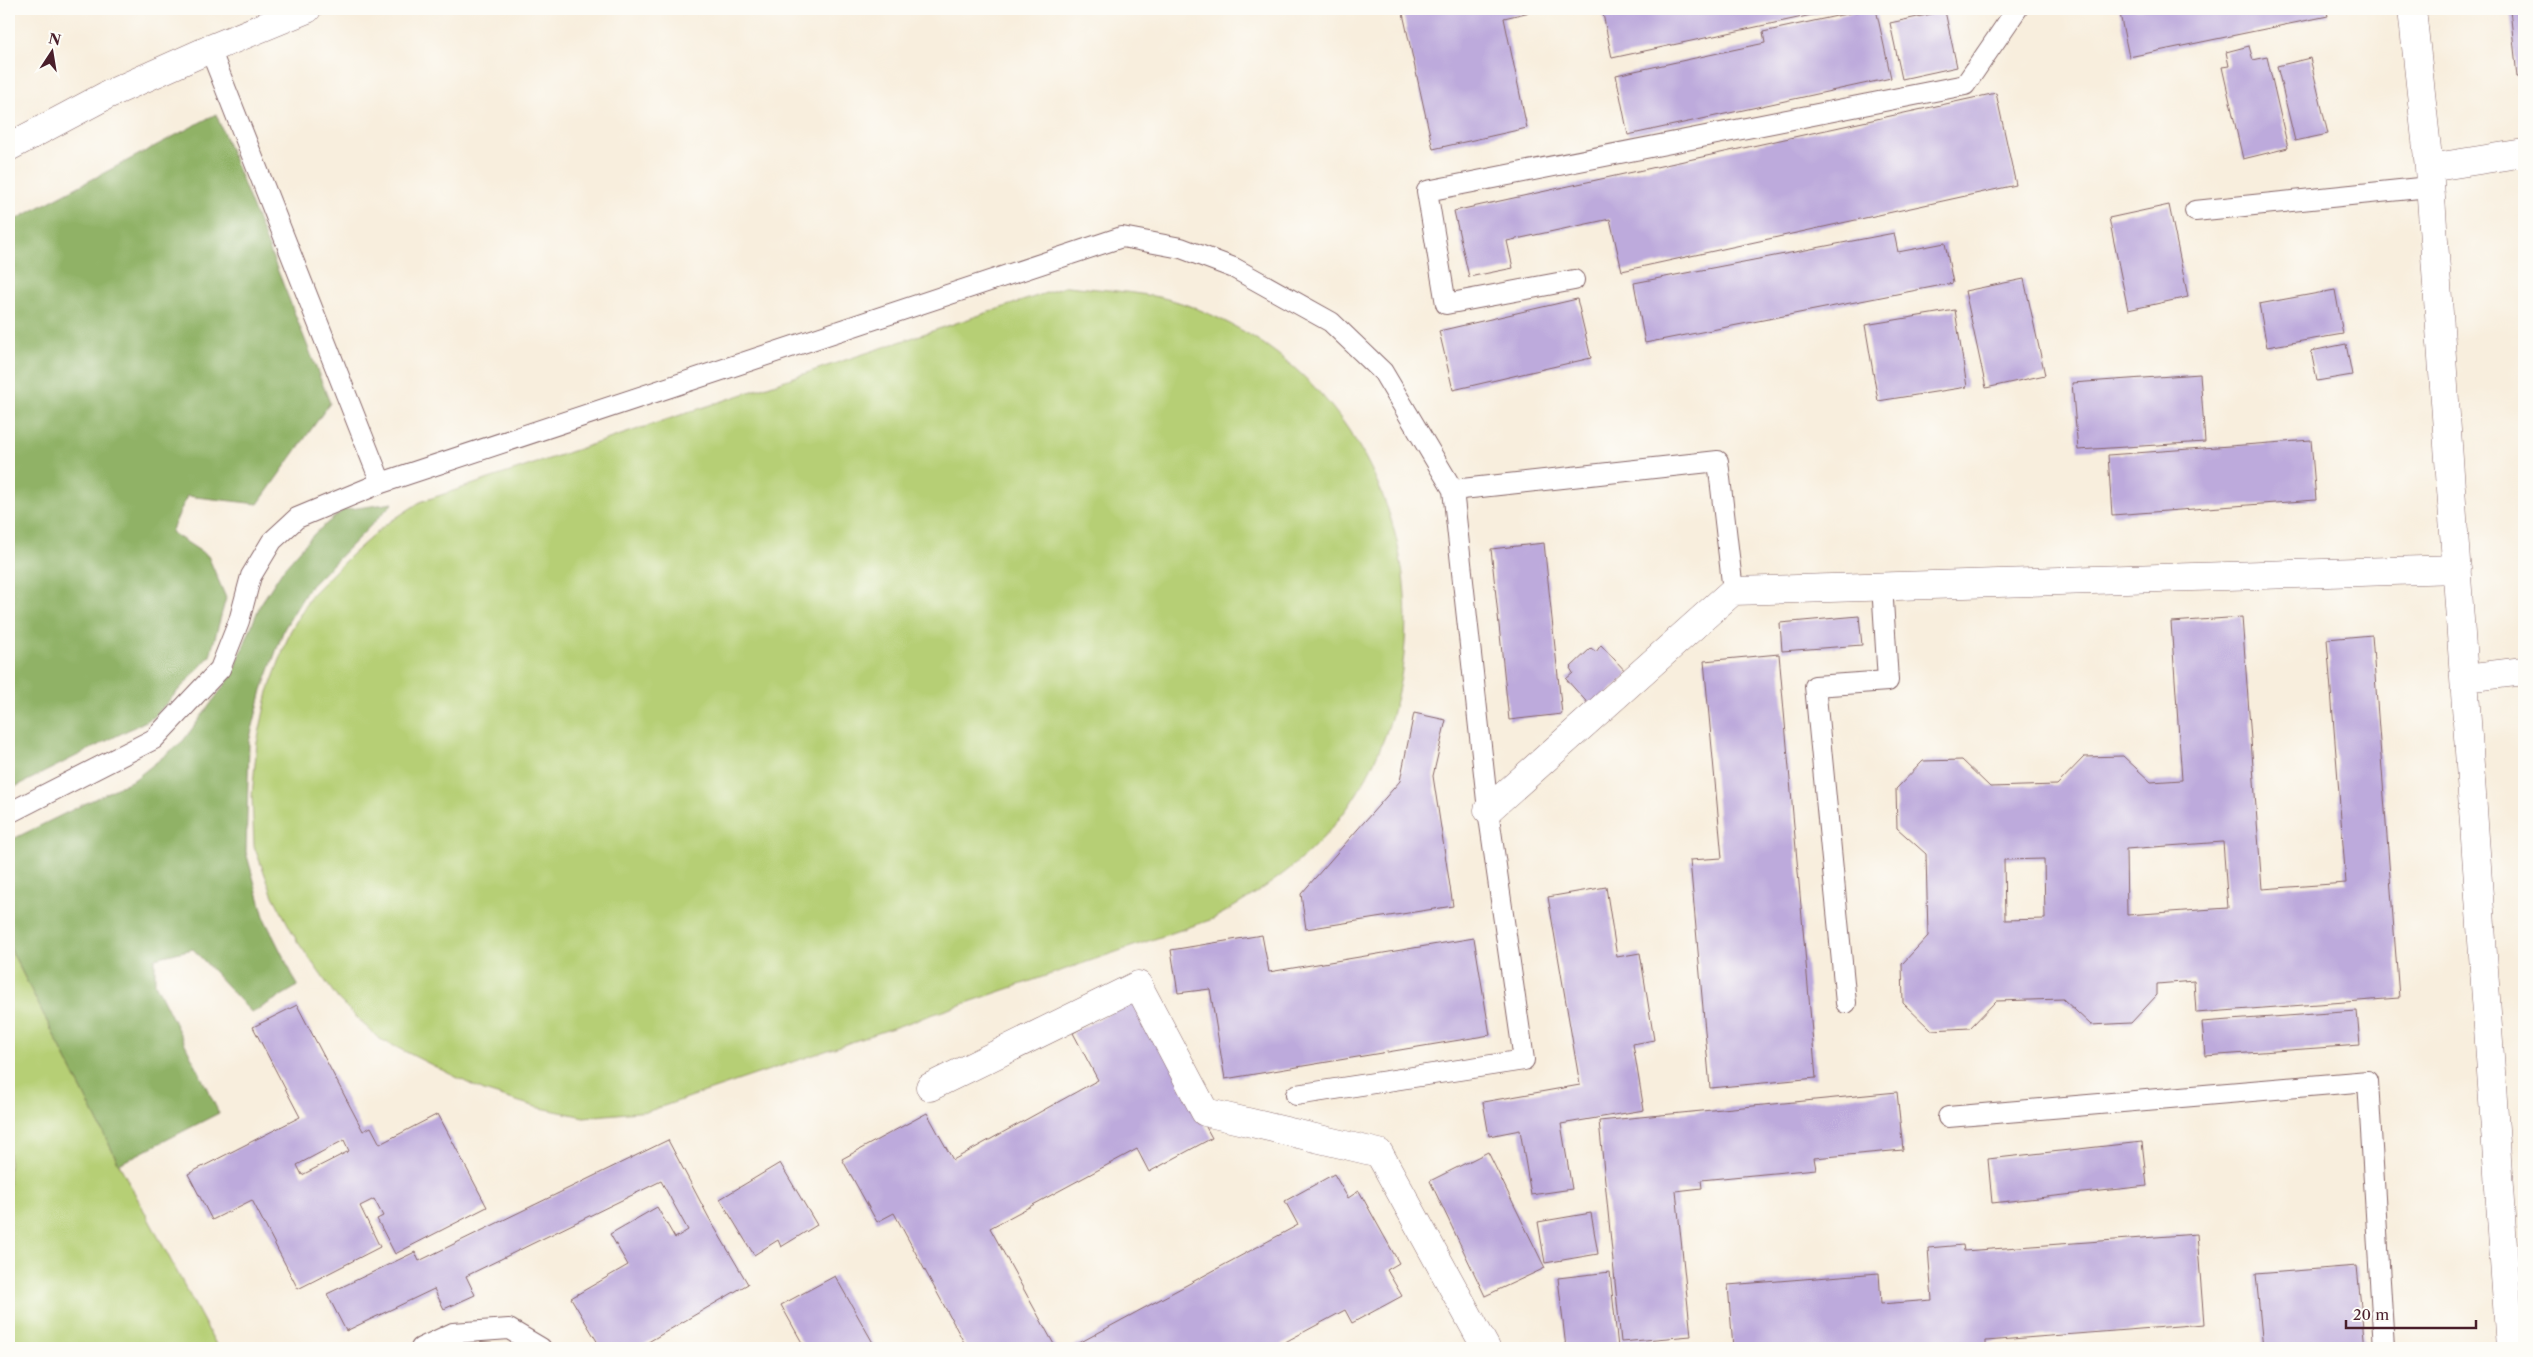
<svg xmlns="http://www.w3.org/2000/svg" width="2533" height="1357" font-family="'Libre Caslon Text',serif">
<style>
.green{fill:#b6cf74;stroke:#807750}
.forest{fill:#90b266;stroke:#6d6848}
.building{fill:#bdaadc;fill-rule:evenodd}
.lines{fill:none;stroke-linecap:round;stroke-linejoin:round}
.service-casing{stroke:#876769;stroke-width:22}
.minor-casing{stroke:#876769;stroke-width:29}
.secondary-casing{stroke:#876769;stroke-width:29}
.service{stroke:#fff;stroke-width:20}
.minor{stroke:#fff;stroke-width:28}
.secondary{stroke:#fff;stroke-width:28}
</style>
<rect width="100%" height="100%" fill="#fdfcf7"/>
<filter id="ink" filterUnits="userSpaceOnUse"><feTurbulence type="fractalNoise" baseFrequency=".02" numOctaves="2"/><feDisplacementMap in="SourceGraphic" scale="10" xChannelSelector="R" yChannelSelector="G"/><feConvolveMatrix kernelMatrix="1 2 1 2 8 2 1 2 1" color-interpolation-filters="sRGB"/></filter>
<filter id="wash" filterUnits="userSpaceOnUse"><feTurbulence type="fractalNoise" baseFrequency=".0096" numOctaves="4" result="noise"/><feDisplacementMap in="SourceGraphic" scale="20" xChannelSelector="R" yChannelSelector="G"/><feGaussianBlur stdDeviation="1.12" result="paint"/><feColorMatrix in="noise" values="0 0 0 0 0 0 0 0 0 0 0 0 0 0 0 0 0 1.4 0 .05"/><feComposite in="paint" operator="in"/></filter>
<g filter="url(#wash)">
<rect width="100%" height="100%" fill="#f8eedd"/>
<!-- green -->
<path class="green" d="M1067,286C1096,289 1125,291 1153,296C1179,300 1207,312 1230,324C1405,414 1459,646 1348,807C1312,858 1266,889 1213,919L649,1111L584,1117L536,1107L484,1091L378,1038L338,999L297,941L273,896L254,846L252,796L257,743L268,692L290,632L312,594L350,556L385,525L420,502Z
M9,946L119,1164L218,1348H9Z"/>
<!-- forest -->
<path class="forest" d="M216,114L330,403L258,504L187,496L171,532L208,556L226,598L210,656L154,717L9,790V223Z
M393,503L308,589L284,629L262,690L249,742L246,852L265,920L298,986L252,1013L193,949L155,958V983L219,1113L119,1164L9,946V841L135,779L183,741L232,675L260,605L284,568L314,534L343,510Z"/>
<g id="blocks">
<!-- building -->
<path class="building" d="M1402,9H1543L1504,18L1527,128L1433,149Z
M1602,9H1835V10L1612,58Z
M1869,9H1876L1891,78L1628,135L1616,75L1765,43L1763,32Z
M2119,9H2326L2328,16L2129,57Z
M2510,9H2524V77H2517Z
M1945,11L1957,67L1902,79L1890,23Z
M2249,46L2253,60L2267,57L2288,148L2243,159L2222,67L2229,66L2226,52Z
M2310,58L2328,134L2295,141L2277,66Z
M1996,93L2016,185L1622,271L1610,219L1507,241L1513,268L1469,277L1454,211Z
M2169,205L2188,297L2128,310L2109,218Z
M1894,233L1898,252L1945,243L1953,283L1645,343L1634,283Z
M2024,279L2045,375L1986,388L1965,291Z
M2335,290L2343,334L2267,347L2259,304Z
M1577,299L1591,358L1453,390L1439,331Z
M1955,310L1967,387L1878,401L1865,325Z
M2346,344L2352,375L2317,381L2311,351Z
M2200,374L2205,442L2078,450L2072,383Z
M2311,440L2316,500L2112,515L2108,455Z
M1544,543L1562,714L1509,720L1491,549Z
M1859,616L1862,645L1782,651L1780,623Z
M2242,617L2262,889L2346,883L2327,639L2372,635L2399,998L2196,1013L2194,981L2157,984V995L2131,1023L2091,1025L2063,999L1996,1001L1970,1028L1931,1030L1903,1003L1902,964L1928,936L1926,854L1897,828L1896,789L1923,761L1962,760L1990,787L2057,785L2084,757L2123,756L2151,782L2182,780L2171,622ZM2223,842L2228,908L2127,915L2126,849ZM2044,859L2045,919L2005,920L2004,860Z
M1601,645L1628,674L1592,708L1566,679L1573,673L1570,668L1591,648L1596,652Z
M1779,654L1816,1078L1710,1088L1690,860L1722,858L1704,661Z
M1414,713L1446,720L1433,776L1453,906L1306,929L1301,894L1400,781Z
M1606,887L1617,957L1640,953L1654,1040L1633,1044L1644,1110L1561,1124L1572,1189L1531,1195L1520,1130L1489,1136L1483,1102L1580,1085L1548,897Z
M1262,935L1269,972L1474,938L1490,1035L1225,1079L1210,989L1178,993L1171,950Z
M1136,999L1212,1138L1149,1172L1137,1149L990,1228L1056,1348H967L894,1213L877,1222L842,1159L927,1113L953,1160L1098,1080L1073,1033Z
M297,1005L363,1131L371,1127L380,1144L438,1114L487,1207L395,1254L377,1219L383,1216L374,1199L360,1206L380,1247L298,1289L252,1200L212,1220L188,1174L300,1117L253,1027ZM344,1140L349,1151L302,1175L297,1165Z
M2357,1011L2360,1045L2205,1056L2202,1022Z
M1897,1092L1903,1150L1814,1158L1816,1169L1701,1180L1702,1188L1676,1191L1691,1336L1621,1342L1599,1121Z
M668,1140L709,1218L748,1284L638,1348H601L571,1298L628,1265L610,1234L657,1207L675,1238L688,1230L661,1181L466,1276L475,1295L444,1309L434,1289L346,1331L327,1294L415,1252L419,1261Z
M2142,1142L2147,1186L1992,1203L1988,1159Z
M1488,1152L1545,1268L1485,1296L1430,1181Z
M780,1163L817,1225L781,1247L778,1240L754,1255L720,1199Z
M1334,1174L1348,1198L1359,1191L1399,1263L1387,1270L1402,1296L1352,1323L1345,1310L1274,1348H1070L1298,1225L1285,1201Z
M1591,1213L1598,1254L1545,1263L1538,1222Z
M2197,1234L2204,1324L1986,1341V1348H1733L1728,1285L1879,1273L1881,1304L1932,1300L1928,1248L1963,1245L1964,1251Z
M2357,1266L2365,1348H2263L2256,1274Z
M1610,1272L1618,1348H1566L1558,1278Z
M835,1276L876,1348H805L781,1305Z"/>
</g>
</g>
<g filter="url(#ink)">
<use href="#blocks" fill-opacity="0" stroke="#876769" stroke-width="1"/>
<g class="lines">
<!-- service casing -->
<g class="service-casing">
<path id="service" d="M210,49L381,483
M2195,211L2429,187
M1574,280L1446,304L1427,191L1965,85L2017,9
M1453,490L1718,461L1733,591
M9,813L154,739L220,669L239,621L251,576L272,541L297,518L381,483L1122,237L1181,248L1234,268L1331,322L1383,372L1453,490L1488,810L1524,1060L1296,1095
M1846,1003L1815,686L1888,681L1882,585
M1948,1117L2368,1081L2384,1348
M421,1348L453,1333L509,1329L541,1348"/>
</g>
<!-- minor casing -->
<g class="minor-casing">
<path id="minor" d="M2412,9L2429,168L2510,1348
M2429,168L2524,153
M2465,678L2524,671
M1488,810L1733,591L2457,569
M930,1087L1138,985L1205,1112L1379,1153L1486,1348"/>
</g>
<!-- secondary casing -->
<g class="secondary-casing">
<path id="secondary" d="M9,147L107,95L210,49L307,9"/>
</g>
<!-- service -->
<use href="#service" class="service"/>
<!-- minor -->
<use href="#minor" class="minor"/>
<!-- secondary -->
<use href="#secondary" class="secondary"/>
</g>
</g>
<!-- margin -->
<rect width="2533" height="1357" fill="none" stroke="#fdfcf7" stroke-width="30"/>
<!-- north arrow -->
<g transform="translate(52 52) rotate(12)" stroke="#fdfcf7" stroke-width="4" paint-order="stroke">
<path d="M0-4L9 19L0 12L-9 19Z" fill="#4a1f2b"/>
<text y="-8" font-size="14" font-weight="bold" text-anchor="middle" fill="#4a1f2b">N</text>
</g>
<!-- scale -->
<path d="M2346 1320v8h130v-8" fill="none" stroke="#4a1f2b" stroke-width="2.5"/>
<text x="2353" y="1320" font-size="15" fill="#4a1f2b" stroke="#fdfcf7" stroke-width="4" paint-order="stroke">20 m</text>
</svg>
